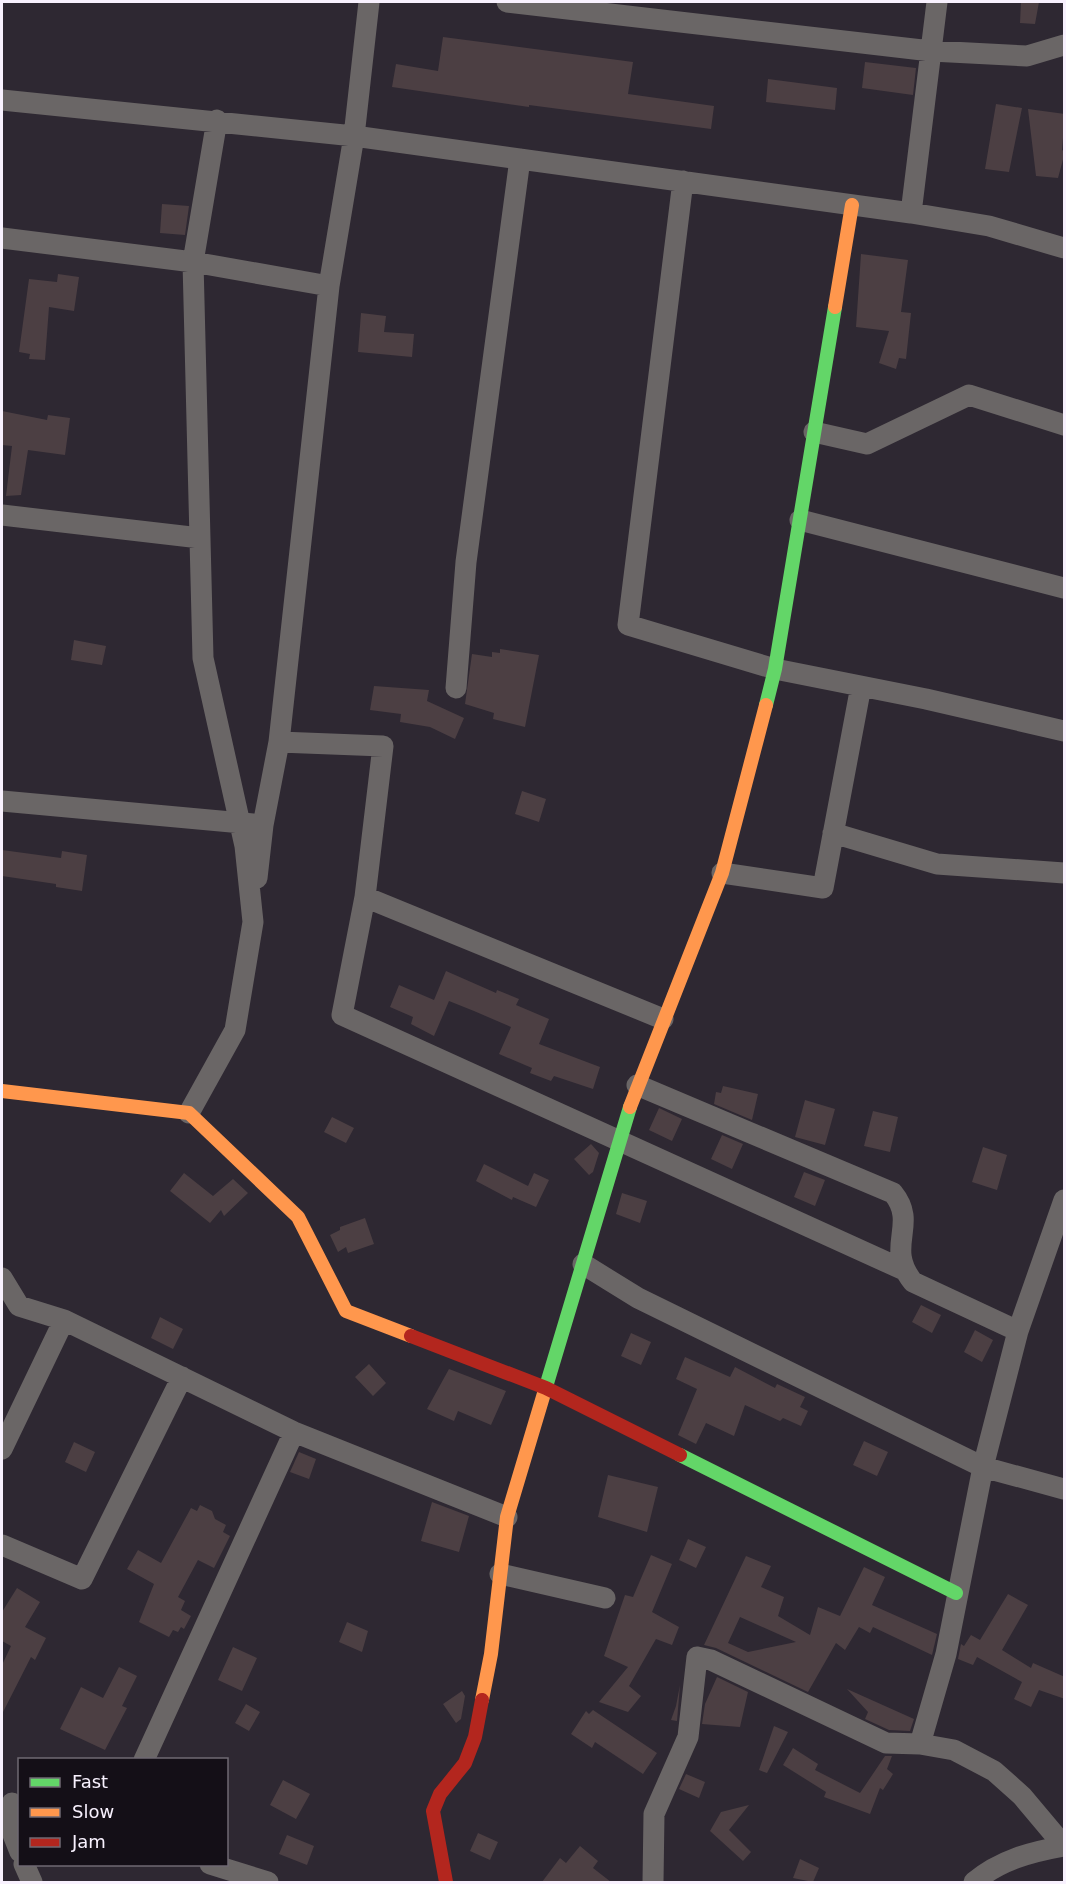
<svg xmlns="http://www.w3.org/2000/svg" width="1066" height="1884" font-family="'DejaVu Sans',sans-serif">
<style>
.building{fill:#4c3f43;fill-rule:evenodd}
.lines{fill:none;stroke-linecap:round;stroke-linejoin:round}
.street{stroke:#6a6666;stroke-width:21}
.fast{stroke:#63d668;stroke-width:14}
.slow{stroke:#ff974d;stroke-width:14}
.jam{stroke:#b3261e;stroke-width:14}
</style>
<rect width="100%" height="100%" fill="#2e2832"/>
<!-- building -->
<path class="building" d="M1021,2H1039L1035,24L1020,23Z
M443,37L633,62L628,94L714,106L711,129L529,105V107L392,87L396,64L438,71Z
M865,62L916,68L913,95L862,88Z
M768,79L837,88L835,110L766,102Z
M996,104L1022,108L1009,172L985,169Z
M1028,109L1065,114L1062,150L1065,152L1058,178L1036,176Z
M162,204L189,206L185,235L160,233Z
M861,254L908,260L901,312L911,313L906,359L899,358L896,369L879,363L889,331L856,327Z
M58,274L79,277L74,311L49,307L45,360L29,359L30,354L19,352L29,279L57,282Z
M361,313L386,316L384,332L414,334L412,357L358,352Z
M2,411L47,420L48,415L70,418L65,455L28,450L21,495L6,496L12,446L2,445Z
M74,640L106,646L102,665L71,660Z
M500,649L539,655L525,727L493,719L494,713L465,704L472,654L492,657V652L500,653Z
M374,686L429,690L427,701L464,718L455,739L430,727L400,722L401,714L370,710Z
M522,791L546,799L539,822L515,814Z
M2,850L61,858L62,851L87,855L82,891L56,887V884L2,876Z
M446,971L496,993L497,990L519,999L516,1005L549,1019L539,1044L600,1067L593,1089L554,1076L551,1081L530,1073L532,1068L499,1054L511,1027L474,1011L449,1001L434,1036L411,1024L413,1017L390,1007L399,985L434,1000Z
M723,1086L758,1094L752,1120L714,1104L716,1092L721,1093Z
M805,1100L835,1109L825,1145L795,1137Z
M659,1108L682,1119L672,1141L649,1130Z
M873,1111L898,1117L890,1152L864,1146Z
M332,1117L354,1128L346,1143L324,1132Z
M722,1135L743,1144L732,1169L711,1159Z
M591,1144L599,1153L593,1172L589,1175L574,1159Z
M983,1147L1007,1155L997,1190L972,1182Z
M484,1164L528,1186L534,1173L549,1180L536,1207L513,1197L512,1200L476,1181Z
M804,1172L825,1180L815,1206L794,1197Z
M184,1173L213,1196L233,1179L248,1193L224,1216L221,1210L210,1223L170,1191Z
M622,1193L647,1201L640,1223L616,1214Z
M365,1218L374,1244L348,1253L346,1247L338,1252L330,1235L340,1230V1227Z
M921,1305L941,1315L932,1333L912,1322Z
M160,1317L183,1329L173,1349L151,1338Z
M975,1330L993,1340L982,1362L964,1352Z
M631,1333L651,1342L641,1365L621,1356Z
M685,1357L730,1377L735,1367L775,1388L777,1384L805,1397L800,1407L808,1411L801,1426L783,1418L780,1421L745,1405L734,1436L706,1423L696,1444L678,1435L697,1389L676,1379Z
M369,1364L386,1383L373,1396L355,1377Z
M449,1369L506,1391L491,1425L458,1411L454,1421L427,1409Z
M864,1441L888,1452L877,1476L853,1465Z
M74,1442L95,1452L86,1472L65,1462Z
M299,1452L316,1459L309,1479L290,1472Z
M608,1475L658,1487L647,1532L598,1517Z
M432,1502L469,1516L459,1552L421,1541Z
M200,1505L212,1511L215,1519L226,1525L223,1532L230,1536L214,1568L198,1560L178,1597L185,1601L181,1610L191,1616L184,1629L181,1627L178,1632L173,1630L169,1637L139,1622L154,1584L127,1569L138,1550L161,1563L191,1508L197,1511Z
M688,1539L706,1547L696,1568L679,1560Z
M651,1555L672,1564L652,1612L679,1627L672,1645L656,1639L629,1686L641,1696L628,1712L599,1702L628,1667L604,1656L625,1595L633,1597Z
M746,1556L771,1566L761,1587L784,1597L778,1616L810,1635L818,1607L840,1616L864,1567L885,1577L872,1605L937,1634L932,1655L873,1627L870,1633L859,1627L845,1650L836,1643L808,1692L716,1648L704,1645ZM740,1617L796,1642L748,1652L728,1643Z
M17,1588L40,1602L25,1627L46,1638L35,1660L31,1657L2,1714V1665L11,1646L2,1641V1612Z
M1008,1594L1028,1605L1002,1650L1031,1668L1033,1663L1065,1677V1699L1039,1690L1031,1707L1014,1699L1022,1682L977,1657L973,1665L958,1659L961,1644L964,1646L971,1635L980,1640Z
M347,1622L368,1631L362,1652L339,1642Z
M233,1647L257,1658L242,1691L218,1680Z
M119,1667L137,1676L122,1706L127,1708L105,1750L60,1729L81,1687L103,1698Z
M717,1677L748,1692L740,1727L702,1724L705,1704Z
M680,1685L677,1721L671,1720L676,1706Z
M847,1689L914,1719L910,1731L889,1730L865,1719L868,1712Z
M462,1691L465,1696L461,1719L456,1723L443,1704Z
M246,1704L260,1712L249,1731L235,1723Z
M593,1710L657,1753L643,1774L595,1742L592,1748L571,1734L586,1711L589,1714Z
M774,1726L788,1732L767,1773L759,1770Z
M793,1748L818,1764L815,1770L860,1793L885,1756H892L887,1769L893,1774L883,1790L880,1788L870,1814L824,1797L826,1792L783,1765Z
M686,1774L705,1782L699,1798L679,1789Z
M283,1780L310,1794L296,1819L270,1805Z
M749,1805L729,1830L751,1852L743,1861L710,1831L721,1812Z
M478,1833L498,1842L490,1860L470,1851Z
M287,1835L314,1846L307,1865L279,1854Z
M580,1846L598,1861L593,1868L611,1882H542L560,1858L566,1863Z
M800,1859L819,1868L813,1882L793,1878Z"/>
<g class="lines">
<!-- street -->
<path class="street" d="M507,2L931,51L1027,56L1064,45
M2,100L354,136L911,213L989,226L1064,248
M683,181L628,625L775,669L926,699L1064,731
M911,213L937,2
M2,238L193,262L329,286
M814,432L867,444L969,395L1064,425
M2,515L200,538
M800,520L1064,588
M456,688L466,562L520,159
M279,742L383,746L365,897L342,1015L904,1270
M2,801L253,824
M833,833L937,864L1064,873
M722,873L823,888L861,686
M257,878L263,825L279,742L329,286L354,136L369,2
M365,897L663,1019
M637,1085L893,1193C919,1225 884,1246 913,1282L1018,1331
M189,1113L235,1030L253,922L245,846L203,658L193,262L217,120
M583,1264L638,1298L983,1467L1064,1489
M2,1278L19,1306L64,1320L294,1432L507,1517
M2,1449L64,1320
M2,1545L82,1579L182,1377
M500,1574L605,1598
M920,1744L946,1654L983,1467L1018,1331L1064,1200
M144,1760L294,1432
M12,1803V1832L20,1852
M24,1864L32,1882
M210,1864L268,1882
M653,1882L654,1814L688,1737L697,1657L711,1660L886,1743L920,1744L954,1750L994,1771L1022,1796L1064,1846
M974,1882C1000,1860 1031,1852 1064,1846"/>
<!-- fast -->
<path class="fast" d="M766,705L775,669L835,307
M545,1390L630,1107
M680,1455L956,1593"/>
<!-- slow -->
<path class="slow" d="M835,307L852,205
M2,1091L189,1113L298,1217L346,1311L411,1336
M630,1107L722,873L766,705
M482,1700L491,1654L507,1517L545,1390"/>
<!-- jam -->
<path class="jam" d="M411,1336L546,1388L680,1455
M446,1882L433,1811L440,1794L465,1763L475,1737L482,1700"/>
</g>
<!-- border -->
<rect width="1066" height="1884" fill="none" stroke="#f8f1fe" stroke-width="6"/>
<!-- legend -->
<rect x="18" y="1758" width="210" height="108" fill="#140f17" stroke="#6f6973" stroke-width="1.5"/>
<rect x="30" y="1778" width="30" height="9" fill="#63d668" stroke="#6f6973" stroke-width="1.5"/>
<text x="72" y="1788" font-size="18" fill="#f8f1fe">Fast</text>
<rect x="30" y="1808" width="30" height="9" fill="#ff974d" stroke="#6f6973" stroke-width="1.5"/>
<text x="72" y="1818" font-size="18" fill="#f8f1fe">Slow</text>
<rect x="30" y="1838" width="30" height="9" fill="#b3261e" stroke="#6f6973" stroke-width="1.5"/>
<text x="72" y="1848" font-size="18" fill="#f8f1fe">Jam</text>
</svg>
